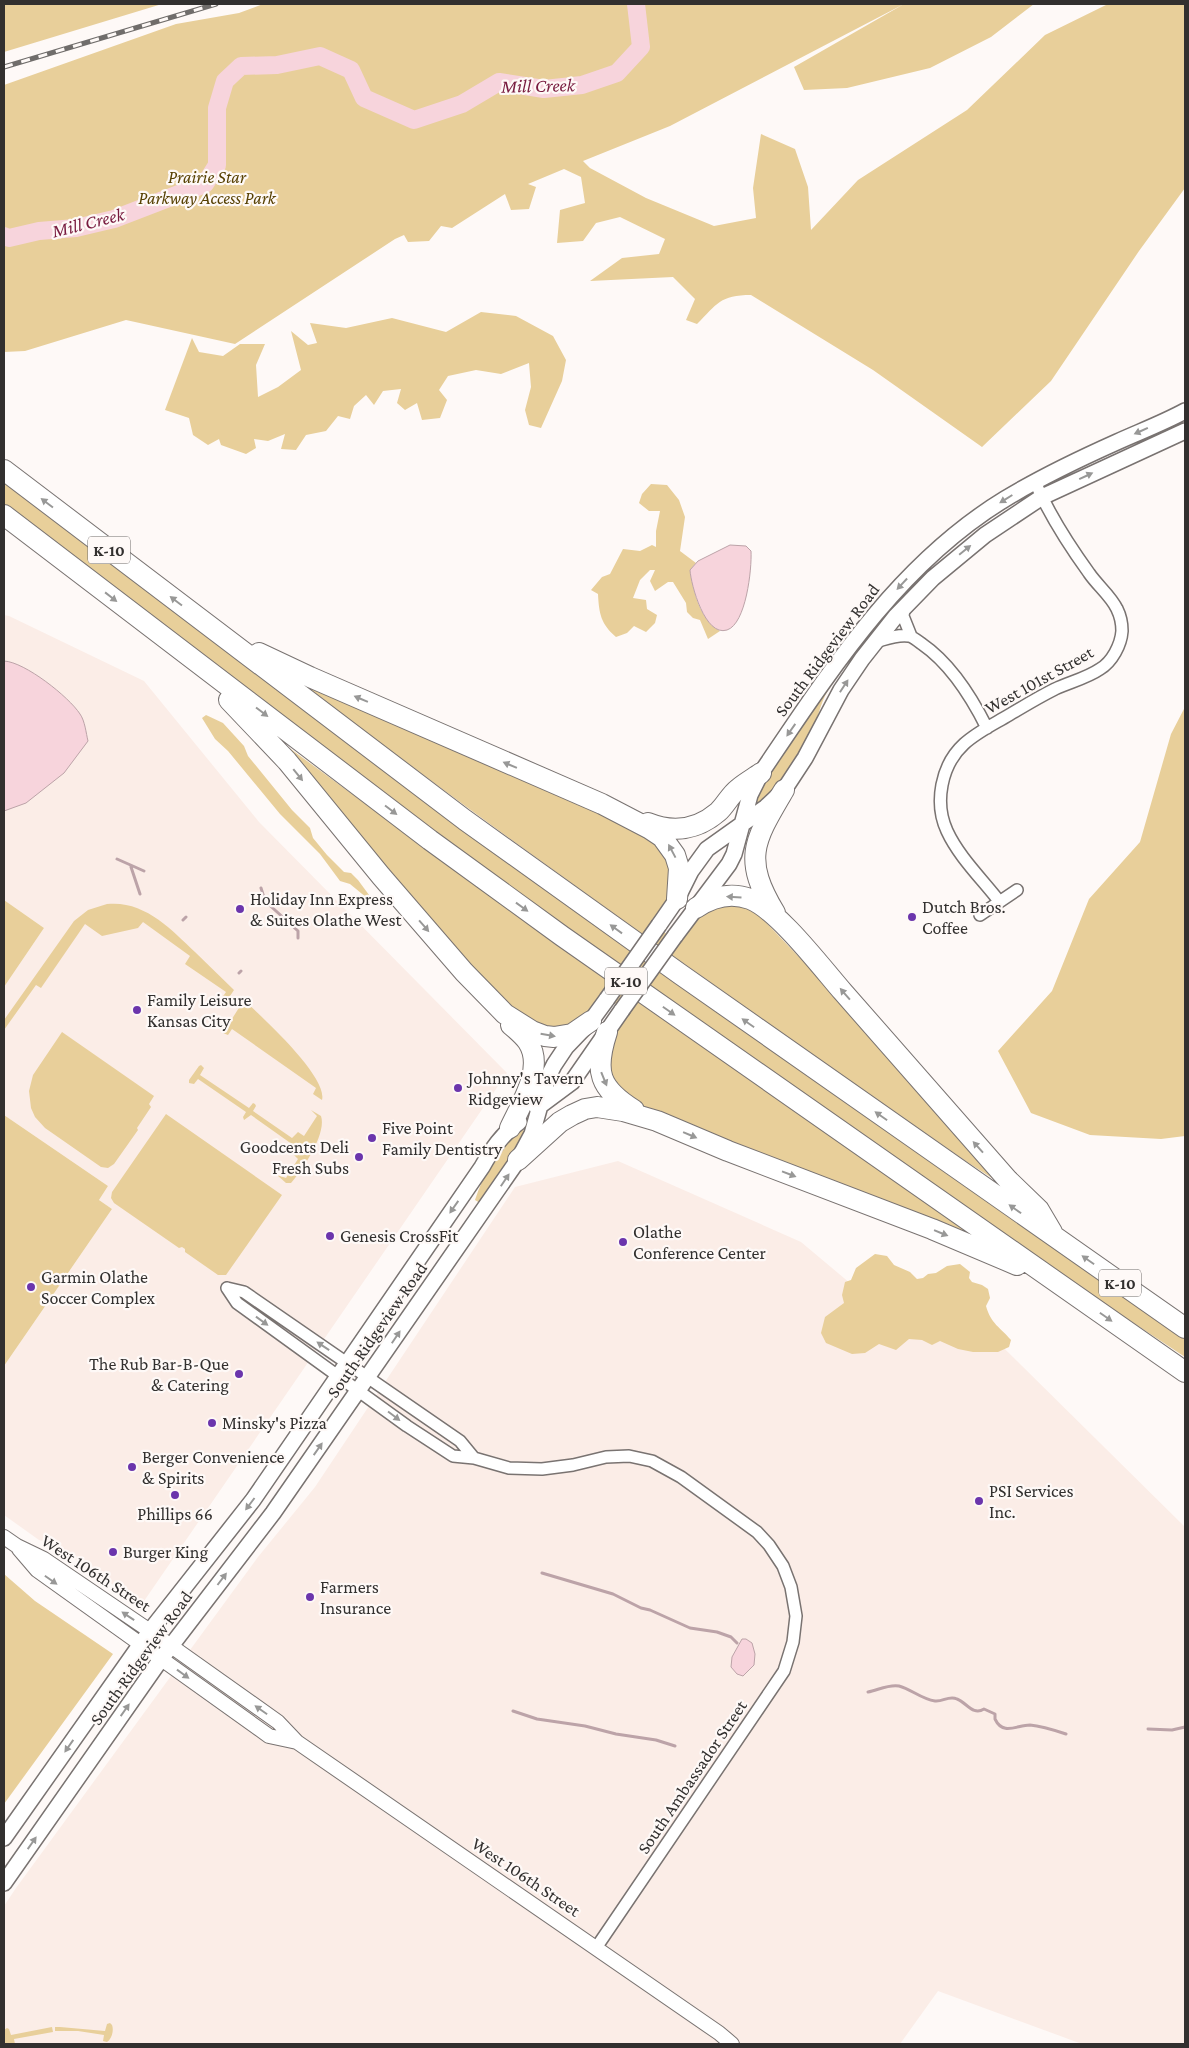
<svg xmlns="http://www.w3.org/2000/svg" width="1189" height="2048" font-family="'Crimson Pro',serif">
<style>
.built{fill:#fbede7}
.green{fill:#e8cf9a}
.water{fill:#f7d4dc;stroke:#bca3a8}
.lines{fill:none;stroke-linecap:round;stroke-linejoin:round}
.stream{stroke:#bca3a8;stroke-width:3}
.river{stroke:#f7d4dc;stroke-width:18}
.minor-casing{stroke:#797371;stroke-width:14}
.tertiary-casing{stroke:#797371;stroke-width:16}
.secondary-casing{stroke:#797371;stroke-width:18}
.motorway-casing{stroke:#797371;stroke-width:22}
.minor{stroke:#fff;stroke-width:11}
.tertiary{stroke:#fff;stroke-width:14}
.secondary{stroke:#fff;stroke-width:15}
.motorway{stroke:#fff;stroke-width:20}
.rail-casing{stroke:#706d6b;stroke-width:5}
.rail{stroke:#fef9f7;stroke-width:3;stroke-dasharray:9;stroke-linecap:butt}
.secondary-bridge-casing{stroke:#797371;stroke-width:18;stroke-linecap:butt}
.secondary-bridge{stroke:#fff;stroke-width:15}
.oneway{fill:#989897}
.poi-dot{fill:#6b35ac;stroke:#fef9f7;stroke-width:2}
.labels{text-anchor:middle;stroke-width:4.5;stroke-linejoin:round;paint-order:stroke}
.shield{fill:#fef9f7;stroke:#6f6c6b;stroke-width:1}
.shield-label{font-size:16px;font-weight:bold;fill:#32302f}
.park-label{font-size:18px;font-style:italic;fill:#574103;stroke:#fef9f7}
.street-label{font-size:18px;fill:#32302f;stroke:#fef9f7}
.poi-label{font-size:18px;fill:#32302f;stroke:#fef9f7;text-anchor:start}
.water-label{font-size:19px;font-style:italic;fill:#781b3f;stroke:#fef9f7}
</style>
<rect width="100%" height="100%" fill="#fef9f7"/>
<!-- built -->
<path class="built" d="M4,615L9,616L144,681L259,822L507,1073L142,1604L50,1543L39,1540L4,1515V1366L112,1209L99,1200L108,1186L4,1115V987L44,928L4,900Z
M618,1161L801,1242L906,1330L940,1285L1185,1527V2044H1082L938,1991L900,2044H4V1906L16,1888L258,1557L315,1487L515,1187Z"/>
<!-- green -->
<path class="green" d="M4,4H162L4,52Z
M263,4H1034L991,37L930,68L847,88L804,90L794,67L904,4L670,126L583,161L590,168L646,198L714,226L756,218L753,188L761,134L795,149L808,187L811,230L858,180L967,110L1045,35L1108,4H1185V188L1139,251L1051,381L982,447L873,370L751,295C720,295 717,304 697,324L686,320L695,299L673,277L590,281L622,258L659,254L665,239L620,217L596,223L583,241L557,243L560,210L585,203L581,177L564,169L528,184L536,187L529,209L511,210L505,194L452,228L441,226L429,241L408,242L404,235L395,239L235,344L126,320L25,351L4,352V85L176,24L239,13Z
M481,312L516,316L553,336L566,360L562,381L541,428L529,425L525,410L531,387L529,363L501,374L476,370L448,376L439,390L447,400L440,418L422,420L417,403L405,410L397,403L401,389L383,391L374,405L366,395L354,406L350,419L338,416L326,431L306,435L296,450L281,449L285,434L268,441L254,439L256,448L246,454L221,445L219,439L208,445L193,435L189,418L165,410L192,338L199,352L223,356L240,344H265L256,365L258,397L278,387L301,370L291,331L308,345L317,343L310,323L346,328L392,318L446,332Z
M4,480L1185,1337V1357L1025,1251L486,871L4,505Z
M651,484L667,485L679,500L685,517L680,551L696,563L690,570C694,593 699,618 720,631L708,639L700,620L693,618L687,612L686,603L673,582H668L655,591L650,581L655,570H650L640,580L633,598L646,600L647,609L657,615L655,623L646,632L634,626L627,633L616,637C601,624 599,614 598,594L591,590L602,577L610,574L623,549L640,551L652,545L656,547V531L660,511H649L639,503L642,494Z
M298,681L610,815L662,849L671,871L669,896L651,923L680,943L694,920L721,905H739L758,914L883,1045L995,1180L964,1160C740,1004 516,847 298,681Z
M829,685L831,686C821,699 820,713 813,728C802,756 782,784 758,803L756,801L766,778Z
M1185,707V1136L1161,1139L1090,1135L1031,1113L998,1051L1052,991L1089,899L1140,842L1171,734Z
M206,715L223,723L244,746L248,756L292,810L310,828L313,838L327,855L344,872L351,873L358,880L372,899L367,898L350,884L340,881L320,854L280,814L228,751L215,739L202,718Z
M281,744L288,747L529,924L970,1234L968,1238L716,1139L637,1104L613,1080L608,1057L615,1034L629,1014L602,993L586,1015L577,1023L548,1029L530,1021L493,990L362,847Z
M4,900L44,928L4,987Z
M107,904C144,900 171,929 195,952C208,965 221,977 234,990L222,1008L217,1005L226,992L185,964L190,956L143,922L138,928L102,936L85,924L41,988L36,985L4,1030V1020L74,921L88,910Z
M246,1002C263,1018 328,1077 322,1100L313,1094L316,1088L232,1029L228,1035L223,1033L242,1003Z
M62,1032L154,1096L149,1104L151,1107L137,1128L138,1130L114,1164L108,1168L101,1167L45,1128L35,1117L31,1108L29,1091L33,1075Z
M201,1065L204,1068L200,1075L249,1108L253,1103L255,1104L256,1106L253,1111L292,1138L298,1132L304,1136L317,1116L311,1110L321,1116C327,1134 302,1170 291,1183H286L277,1175L286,1178L298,1159L292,1153L296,1147L251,1115L244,1120L243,1117L246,1112L198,1079L194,1084L189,1083V1080L199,1066Z
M166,1114L282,1195L226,1275H218L185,1252V1249L182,1247L179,1248L114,1203L111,1198L112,1192Z
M4,1115L108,1186L99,1200L112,1209L4,1366Z
M521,1128L525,1132L520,1146L480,1203L475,1200C485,1170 499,1150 521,1128Z
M875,1254L887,1256L894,1265L910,1272L917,1279L923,1278L928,1274L936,1273L947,1266L960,1264L970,1272L969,1278L972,1282L982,1285L988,1289L990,1298L986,1306C991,1324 1000,1327 1011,1340L1009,1347L998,1352H973L958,1349L940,1341L932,1345L922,1340L909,1339L896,1350L879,1344L865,1353L852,1354L826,1343L821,1333L825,1317L844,1303L842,1295L845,1282L851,1280L856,1268Z
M4,1574L35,1601L113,1654L4,1804Z
M110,2023L112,2025C114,2030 112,2039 107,2042L103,2041L104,2035L78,2031H55V2027H60L105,2031L107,2024Z
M52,2027L53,2032L14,2039L15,2044H4V2030L7,2028L9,2029L11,2035Z"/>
<!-- water -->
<path class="water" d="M730,545L746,546L751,551C752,569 746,624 727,630C705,637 691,585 690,570L698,561Z
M4,661C25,662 69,697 80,714C85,721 86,733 88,741L64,773L26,803L4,811Z
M742,1639H746L752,1643L755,1654L754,1665L743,1676L737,1674L731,1667L732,1657Z"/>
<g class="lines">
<!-- stream -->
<path class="stream" d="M117,859L144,871
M131,867L140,894
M261,888L265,901L298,931V938
M183,920L186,917
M239,973L241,971
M542,1573L613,1594L641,1608L650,1610L690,1628L717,1632L731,1637L737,1643
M868,1692C878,1690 889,1684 899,1686C911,1689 921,1699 935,1701C943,1702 949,1695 957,1699C967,1703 973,1716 984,1709L995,1714V1719C1003,1736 1017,1725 1030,1725C1042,1726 1054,1730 1066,1734
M513,1711L537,1719L585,1726L616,1734L656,1740L675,1746
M1148,1729L1172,1730L1185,1727"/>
<!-- river -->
<path class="river" d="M4,236L9,238L39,231L76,228L114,219L205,184L217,165V108L225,81L241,66L277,65L320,56L351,70L364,98L414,120L462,104L499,82L544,89L582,85L617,73L641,47L636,4"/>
<!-- minor casing -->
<g class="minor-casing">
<path id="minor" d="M904,608L903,616L911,636
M875,642C886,639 897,634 909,636C913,637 918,641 922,644C951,664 971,696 987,728
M999,901C982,879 959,857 947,831C934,803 941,765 964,744C977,732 994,724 1009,715C1024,706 1039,697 1055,689C1070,682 1087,678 1100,669C1112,662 1121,645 1122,631C1122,624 1120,615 1117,609C1111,596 1097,585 1089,573C1068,544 1049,514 1035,482
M980,915L1017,890
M227,1288L237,1303L407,1426L453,1456L474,1458L509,1468L542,1469L573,1465L606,1457L629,1456L652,1461L681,1477L757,1532L769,1545L783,1566L791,1587L796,1616L793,1642L784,1671L596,1948
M227,1288L244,1292L460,1441L474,1458"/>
</g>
<!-- tertiary casing -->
<g class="tertiary-casing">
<path id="tertiary" d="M4,1537L17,1546L44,1559L150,1631L278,1722L297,1742L719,2033L732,2044
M19,1549L37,1570L269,1736L297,1742"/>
</g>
<!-- secondary casing -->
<g class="secondary-casing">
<path id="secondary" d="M659,925L677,899L691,871L707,849L766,807L784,790L805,758L841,690L862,659L896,616L933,578L985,535L1042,497L1185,431
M675,936L729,864L734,854L750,795L761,773C830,671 898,564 1005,499C1041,477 1079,459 1117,442C1139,432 1163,423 1185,411
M537,1108L572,1082L622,1010
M4,1838L150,1631L253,1500L482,1167C492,1149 502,1134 519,1122
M4,1883L161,1659L273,1513L518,1160L532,1134L548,1077L554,1065L566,1047L591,1021L607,999"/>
</g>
<!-- motorway casing -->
<g class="motorway-casing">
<path id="motorway" d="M4,470L465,820L680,974L1185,1328
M4,515L430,840L562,936L1185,1372
M259,653L310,677L602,804L650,829L662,837L675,855L679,868L677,899
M229,700L287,761L381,876L464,972L505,1014L532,1031L545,1036L554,1037L572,1034L591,1021
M648,823C673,833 697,830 718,812C725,806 730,795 738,789C745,783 754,778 761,773
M696,908C712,897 731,892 750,899C778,910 822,968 843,992C898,1055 953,1118 1008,1180L1039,1210L1052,1232
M775,913C742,858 754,841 784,790
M607,1032C594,1072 599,1088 634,1110
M510,1128C521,1104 545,1068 528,1042C524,1036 517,1030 511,1025
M518,1160L560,1122L572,1115L585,1109L597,1107L623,1111L657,1121L728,1151L932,1229L1017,1265"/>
</g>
<!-- minor -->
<use href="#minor" class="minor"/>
<!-- tertiary -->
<use href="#tertiary" class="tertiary"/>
<!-- secondary -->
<use href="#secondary" class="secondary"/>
<!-- motorway -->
<use href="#motorway" class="motorway"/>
<!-- rail casing -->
<g class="rail-casing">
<path id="rail" d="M4,67L216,4"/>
</g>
<!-- rail -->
<use href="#rail" class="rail"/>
<!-- secondary-bridge casing -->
<g class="secondary-bridge-casing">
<path id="secondary-bridge" d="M607,999L659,925
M622,1010L675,936"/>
</g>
<!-- secondary-bridge -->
<use href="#secondary-bridge" class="secondary-bridge"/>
</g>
<!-- one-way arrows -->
<defs><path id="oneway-solid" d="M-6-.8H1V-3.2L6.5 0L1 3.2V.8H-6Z" transform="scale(1.25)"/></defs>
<g class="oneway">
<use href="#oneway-solid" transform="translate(1141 431) rotate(156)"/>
<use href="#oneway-solid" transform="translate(1086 476) rotate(-25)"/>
<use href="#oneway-solid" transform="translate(1006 499) rotate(148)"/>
<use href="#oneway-solid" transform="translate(47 503) rotate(-143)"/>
<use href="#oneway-solid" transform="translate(965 550) rotate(-39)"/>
<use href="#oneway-solid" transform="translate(902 584) rotate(133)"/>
<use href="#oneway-solid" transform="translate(111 597) rotate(38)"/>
<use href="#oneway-solid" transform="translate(176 601) rotate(-143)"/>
<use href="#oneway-solid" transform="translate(844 686) rotate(-57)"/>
<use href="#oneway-solid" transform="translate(361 699) rotate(-157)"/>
<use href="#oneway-solid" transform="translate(262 712) rotate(37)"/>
<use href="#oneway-solid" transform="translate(791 730) rotate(125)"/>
<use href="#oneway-solid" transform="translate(510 765) rotate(-157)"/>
<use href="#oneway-solid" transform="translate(298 775) rotate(51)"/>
<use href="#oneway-solid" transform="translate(391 810) rotate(37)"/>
<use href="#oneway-solid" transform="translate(672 851) rotate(-118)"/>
<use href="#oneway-solid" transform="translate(734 897) rotate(-177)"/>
<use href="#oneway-solid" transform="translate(522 907) rotate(36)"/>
<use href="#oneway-solid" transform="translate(424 926) rotate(49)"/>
<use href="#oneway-solid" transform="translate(616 929) rotate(-144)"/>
<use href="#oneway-solid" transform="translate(845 994) rotate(-131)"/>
<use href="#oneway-solid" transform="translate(669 1011) rotate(35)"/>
<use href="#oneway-solid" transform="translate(748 1023) rotate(-145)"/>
<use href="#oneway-solid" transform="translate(548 1035) rotate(10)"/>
<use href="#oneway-solid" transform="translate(604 1079) rotate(68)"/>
<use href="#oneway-solid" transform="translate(881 1116) rotate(-145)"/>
<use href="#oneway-solid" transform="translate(690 1135) rotate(23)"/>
<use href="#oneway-solid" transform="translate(978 1147) rotate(-132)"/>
<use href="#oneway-solid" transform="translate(789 1174) rotate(21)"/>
<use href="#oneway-solid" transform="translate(505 1180) rotate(-56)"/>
<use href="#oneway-solid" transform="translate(454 1207) rotate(125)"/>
<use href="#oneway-solid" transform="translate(1015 1209) rotate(-145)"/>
<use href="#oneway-solid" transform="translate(941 1233) rotate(22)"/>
<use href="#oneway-solid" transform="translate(1088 1260) rotate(-145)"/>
<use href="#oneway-solid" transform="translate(1106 1317) rotate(35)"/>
<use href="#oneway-solid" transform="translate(262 1321) rotate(36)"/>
<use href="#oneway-solid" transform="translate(396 1337) rotate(-56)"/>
<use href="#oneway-solid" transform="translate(323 1346) rotate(-146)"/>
<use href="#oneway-solid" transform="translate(394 1416) rotate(37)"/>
<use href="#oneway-solid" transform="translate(318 1449) rotate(-55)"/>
<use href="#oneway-solid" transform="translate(250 1504) rotate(127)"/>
<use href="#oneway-solid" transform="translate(222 1579) rotate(-53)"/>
<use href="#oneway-solid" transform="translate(51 1580) rotate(35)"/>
<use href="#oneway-solid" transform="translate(128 1616) rotate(-146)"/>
<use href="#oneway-solid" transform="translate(183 1674) rotate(36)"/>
<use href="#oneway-solid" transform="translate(125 1710) rotate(-55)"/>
<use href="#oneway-solid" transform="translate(261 1710) rotate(-145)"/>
<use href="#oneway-solid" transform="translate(69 1746) rotate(125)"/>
<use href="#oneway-solid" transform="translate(32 1843) rotate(-55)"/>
</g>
<!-- markers -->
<g class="poi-dot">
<circle cx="240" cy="909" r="5"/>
<circle cx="912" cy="917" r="5"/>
<circle cx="137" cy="1010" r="5"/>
<circle cx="458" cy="1088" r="5"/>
<circle cx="372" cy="1138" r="5"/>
<circle cx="359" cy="1157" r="5"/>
<circle cx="330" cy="1236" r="5"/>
<circle cx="623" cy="1242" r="5"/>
<circle cx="31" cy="1287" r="5"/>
<circle cx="239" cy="1374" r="5"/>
<circle cx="212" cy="1423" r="5"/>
<circle cx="132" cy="1467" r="5"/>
<circle cx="175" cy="1495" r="5"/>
<circle cx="979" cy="1501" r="5"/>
<circle cx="113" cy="1552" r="5"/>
<circle cx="310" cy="1597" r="5"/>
</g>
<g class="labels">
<!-- shield labels -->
<g class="shield">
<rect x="88" y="536.5" width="42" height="27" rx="4"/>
<rect x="605" y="967.5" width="42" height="27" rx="4"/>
<rect x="1099" y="1269.5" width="42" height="27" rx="4"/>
</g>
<g class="shield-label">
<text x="109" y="556">K-10</text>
<text x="626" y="987">K-10</text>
<text x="1120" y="1289">K-10</text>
</g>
<!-- park labels -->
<g class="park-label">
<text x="207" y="183">Prairie Star<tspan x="207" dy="21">Parkway Access Park</tspan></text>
</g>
<!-- street labels -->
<g class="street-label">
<text transform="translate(827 650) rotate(-53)" y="6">South Ridgeview Road</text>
<text transform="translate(1039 680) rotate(-29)" y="6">West 101st Street</text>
<text transform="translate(377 1330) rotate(-55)" y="6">South Ridgeview Road</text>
<text transform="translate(96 1573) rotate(33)" y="6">West 106th Street</text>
<text transform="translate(141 1658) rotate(-54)" y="6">South Ridgeview Road</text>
<text transform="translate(692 1777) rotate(-56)" y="6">South Ambassador Street</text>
<text transform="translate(526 1877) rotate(34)" y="6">West 106th Street</text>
</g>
<!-- poi labels -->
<g class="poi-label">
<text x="250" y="905">Holiday Inn Express<tspan x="250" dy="21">&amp; Suites Olathe West</tspan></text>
<text x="922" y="913">Dutch Bros.<tspan x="922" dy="21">Coffee</tspan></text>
<text x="147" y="1006">Family Leisure<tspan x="147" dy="21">Kansas City</tspan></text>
<text x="468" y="1084">Johnny's Tavern<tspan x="468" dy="21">Ridgeview</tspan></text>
<text x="382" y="1134">Five Point<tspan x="382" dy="21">Family Dentistry</tspan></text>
<text x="349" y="1153" text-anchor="end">Goodcents Deli<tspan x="349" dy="21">Fresh Subs</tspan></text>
<text x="633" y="1238">Olathe<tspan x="633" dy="21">Conference Center</tspan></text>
<text x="340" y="1242">Genesis CrossFit</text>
<text x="41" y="1283">Garmin Olathe<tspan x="41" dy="21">Soccer Complex</tspan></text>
<text x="229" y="1370" text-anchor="end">The Rub Bar-B-Que<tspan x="229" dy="21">&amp; Catering</tspan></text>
<text x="222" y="1429">Minsky's Pizza</text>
<text x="142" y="1463">Berger Convenience<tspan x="142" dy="21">&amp; Spirits</tspan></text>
<text x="989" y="1497">PSI Services<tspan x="989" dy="21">Inc.</tspan></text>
<text x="175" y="1520" text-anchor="middle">Phillips 66</text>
<text x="123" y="1558">Burger King</text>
<text x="320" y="1593">Farmers<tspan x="320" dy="21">Insurance</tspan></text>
</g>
<!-- water labels -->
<g class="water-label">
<text transform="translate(538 85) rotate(-1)" y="7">Mill Creek</text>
<text transform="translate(88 222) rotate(-14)" y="7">Mill Creek</text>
</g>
</g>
<!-- border -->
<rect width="1189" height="2048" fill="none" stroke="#32302f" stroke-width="10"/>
</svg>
